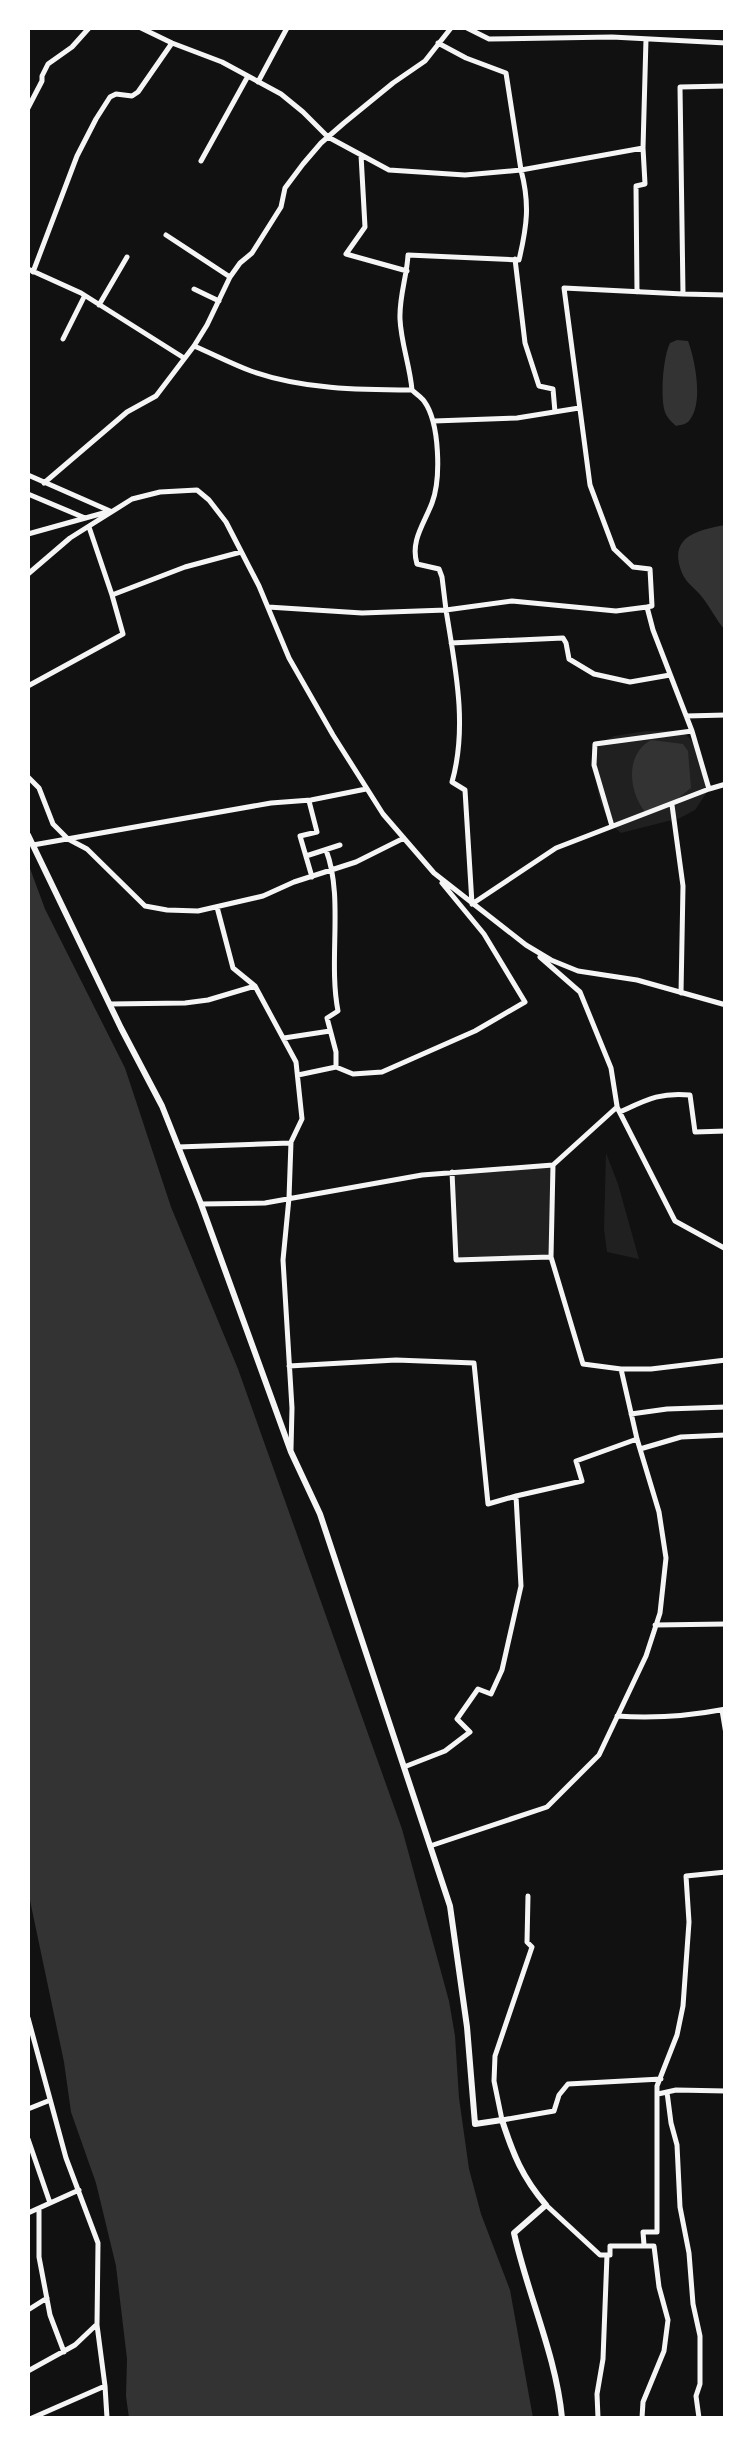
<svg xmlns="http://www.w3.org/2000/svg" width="753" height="2446" font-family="'PT Sans Narrow',sans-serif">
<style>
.green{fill:#202020}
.water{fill:#333}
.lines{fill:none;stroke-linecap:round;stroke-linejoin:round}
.minor{stroke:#f5f5f5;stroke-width:5}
.tertiary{stroke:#f5f5f5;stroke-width:6}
</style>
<rect width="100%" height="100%" fill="#111"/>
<!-- green -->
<path class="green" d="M646,731C656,732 669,730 679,732C700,737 703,772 709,789L695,810L680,818L621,833C597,814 590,770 600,743L614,736Z
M606,1153L618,1184L639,1259L607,1252L604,1229Z
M553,1165L551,1257L456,1260L452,1172H499L522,1167Z"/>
<!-- water -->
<path class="water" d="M677,340L688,341C695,359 703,401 691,418C687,425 683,424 676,426C672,422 667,418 665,412C660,397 663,357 670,343Z
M725,525H726L725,630C716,620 711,608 702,597C696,589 686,583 682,573C667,536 699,530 725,525Z
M651,740L683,744L688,751L691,788L672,803L646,813C628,792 625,754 651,740Z
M28,863L45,909L125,1068L171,1207L238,1369L402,1829L449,2001L455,2036L459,2098L469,2169L481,2214L510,2290L533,2418H129L126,2396L127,2359L116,2266L96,2183L71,2112L64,2062L28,1891Z"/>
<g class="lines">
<!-- minor -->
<path class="minor" d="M141,28L172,43L222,62L281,94L303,112L328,137L389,170L465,175L521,170L506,73L466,58L438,43
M467,28L489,39L612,37L726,43
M258,82L287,28
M726,86L680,87L683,294L726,295
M28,108L42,81V76L48,64L72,47L89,28
M726,124V167
M361,155L365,227L346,254L407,271
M201,161L248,76
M166,235L230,277
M515,259L525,343L539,386L553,389L555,412
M28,269L81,293L184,358
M33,272L77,156L96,119L110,97L116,94L132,96L138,92L172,43
M194,289L219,301
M637,292L636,186L645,184L643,148L646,39
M99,305L127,257
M63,339L84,297
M194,346C213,354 232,364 251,371C302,389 358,390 412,390
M434,421L517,418L579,408
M28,475L110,511
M44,483L127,412L156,396L194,346L207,325L230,277L240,263L252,253L281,207L285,188L303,164L321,143L344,123L393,83L425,61L451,28
M28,494L85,518
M89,527L112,595
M28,534L107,512
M28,574L70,538L132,499L160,492L197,490L209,500L226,522L259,586L289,658L333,735L383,814L434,873L526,945L551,960L578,971L637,980L726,1005
M512,601L616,611L647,607L653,630L692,731L709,789L556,848L472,904L465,790L452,782C468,726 455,666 446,610Z
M268,607L362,613L446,610L442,577L439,569L417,564C410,541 424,524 432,503C441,479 440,423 424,401C421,397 416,394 412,390C410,366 401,343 400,319C399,297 407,276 408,255L519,260C527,226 530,204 521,170L643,148
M647,607L652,606L650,569L633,567L614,549L590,485L564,288L683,294
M451,643L563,638L566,643L569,659L594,674L630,682L670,675
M28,686L123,634L112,595L185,567L241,552
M686,716L726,715
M28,777L39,788L53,824L68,839L87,849L145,906L167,910L198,911L263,896L294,882L356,862L404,838
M709,789L726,784
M309,801L317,832L300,836L312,877
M672,805L683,886L681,993
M612,826L594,765L595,744L692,731
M33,845L271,803L311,800L366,789
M326,850C344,897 328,960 338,1011L327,1018L336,1052V1067L353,1074L382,1072L475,1031L525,1002L484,934L442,883
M306,856L340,845
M217,907L233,968L255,986L296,1062L302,1119L291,1142L289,1198L283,1260L292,1408L291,1449
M540,957L580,992L611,1068L617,1106
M110,1004L185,1003L208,1000L255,986
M284,1038L330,1031
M298,1075L336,1067
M620,1112C646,1100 660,1092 690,1095L695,1132L726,1131
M178,1147L290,1143
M452,1172L456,1260L550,1257
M201,1204L265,1203L422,1175L553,1165
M289,1366L396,1360L474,1363L488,1504L516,1496L521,1586L502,1670L491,1694L478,1689L457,1719L470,1732L445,1751L404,1767
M621,1369H651L726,1360
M631,1414L667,1409L726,1407
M640,1449L681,1437L726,1435
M516,1496L582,1481L576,1461L637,1439
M655,1625L726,1624
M722,1710L726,1734
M617,1716C655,1719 689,1716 726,1709
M430,1846L547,1807L599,1755L646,1656L660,1613L666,1558L659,1512L637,1439L621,1369L583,1364L551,1257L553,1165L617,1107L675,1221L726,1249
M528,1896L527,1942L532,1947L495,2056L494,2081L502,2120L554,2111L559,2095L568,2084L661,2079
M28,2018L66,2158L98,2243L97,2325L105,2386L107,2418
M667,2092L671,2123L677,2145L680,2207L689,2253L693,2304L700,2336V2384L696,2396L699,2418
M658,2094L676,2090L726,2091
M28,2109L48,2101
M28,2139L50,2203
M546,2205L600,2255H610V2246H654L659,2287L668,2320L664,2351L643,2402L642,2418
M39,2209V2257L50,2315L64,2352
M28,2213L79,2190
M644,2245L643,2232H657V2086L677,2035L683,2006L689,1922L686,1876L726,1872
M28,2310L47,2298
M28,2371L75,2345L95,2326
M32,2418L105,2386
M598,2418L597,2394L603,2359L607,2255"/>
<!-- tertiary -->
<path class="tertiary" d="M28,835L121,1028L162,1106L201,1204L291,1452L320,1514L450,1906L467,2027L475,2124L502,2120C513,2154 522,2177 546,2205L514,2233C528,2296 556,2355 562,2418"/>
</g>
<!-- border -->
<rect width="753" height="2446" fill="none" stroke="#ffffff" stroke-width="60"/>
</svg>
